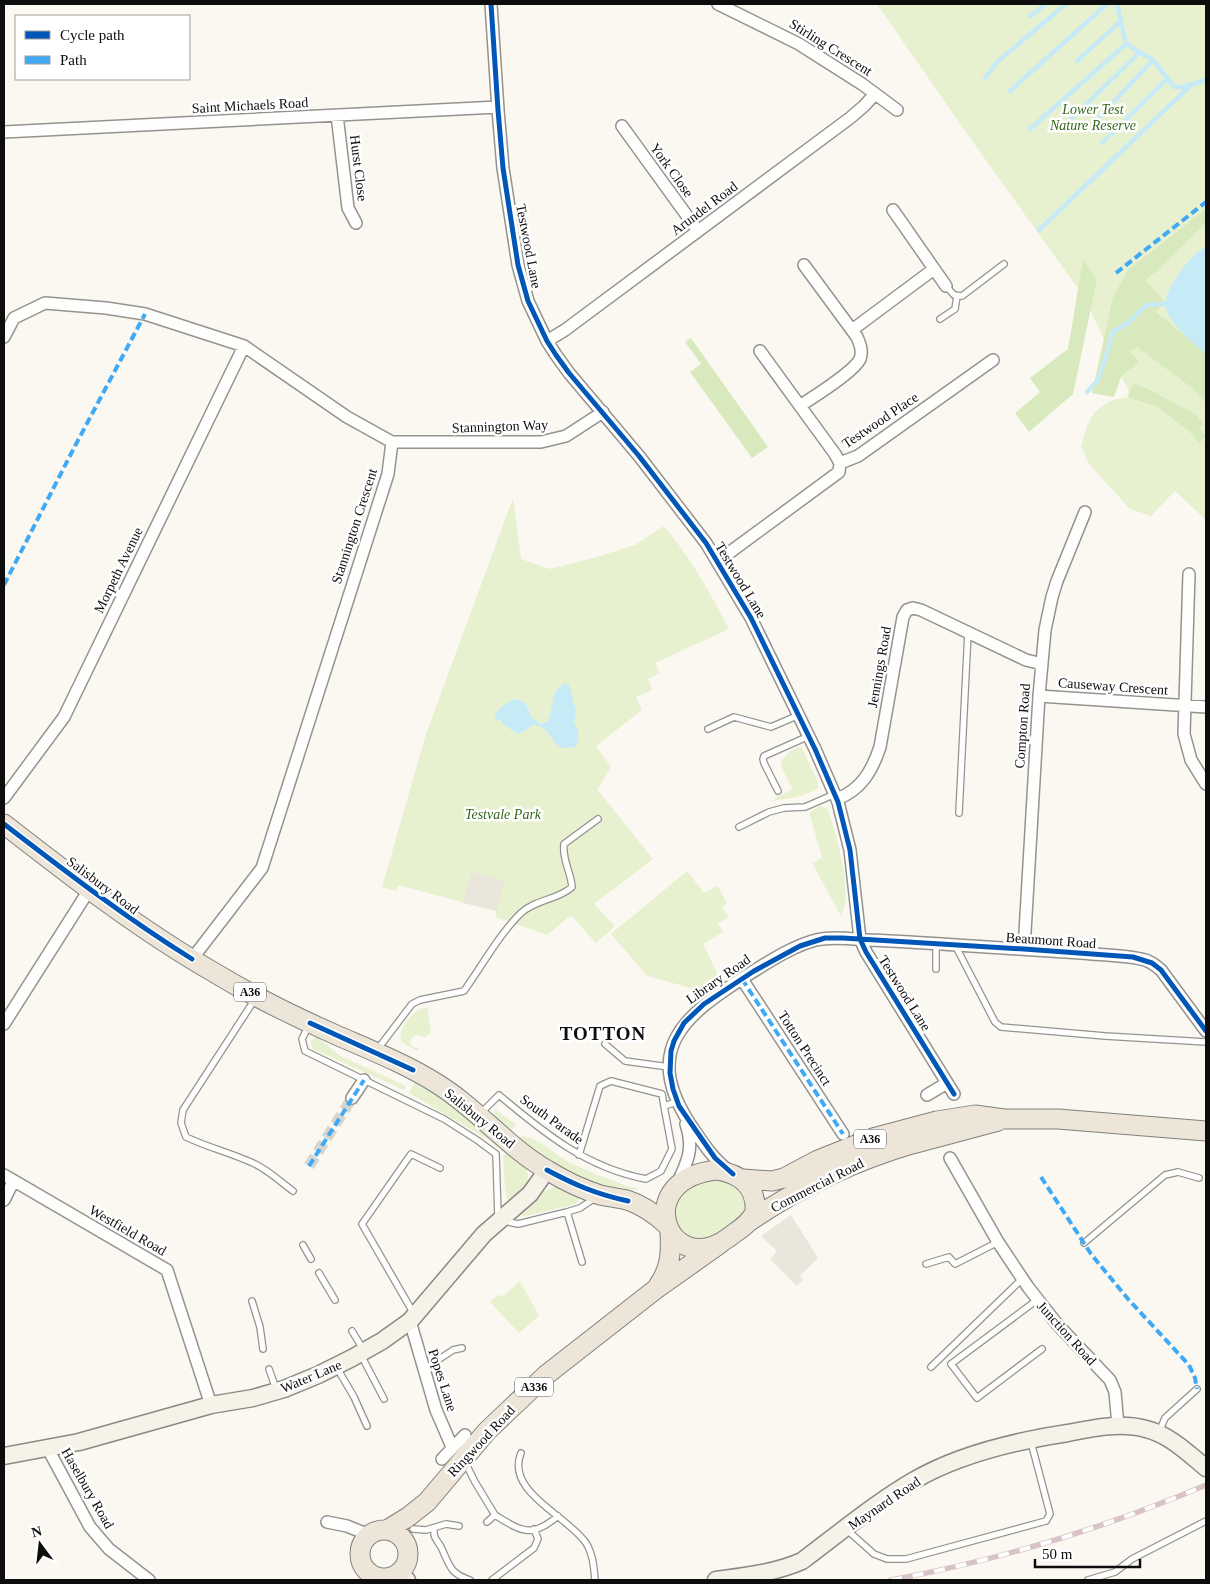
<svg xmlns="http://www.w3.org/2000/svg" width="1210" height="1584" font-family="'Times New Roman',serif">
<style>
.green{fill:#e7f1d0}
.forest{fill:#d8e9be}
.plaza{fill:#ebe6dc}
.water{fill:#c6ebf7}
.lines{fill:none;stroke-linecap:round;stroke-linejoin:round}
.stream{stroke:#c6ebf7;stroke-width:4.5}
.street-tunnel{stroke:#d7d5cf;stroke-width:11;stroke-dasharray:11 5.5;stroke-linecap:butt}
.lane-casing{stroke:#949390;stroke-width:8}
.street-casing{stroke:#949390;stroke-width:14}
.secondary-casing{stroke:#8b8986;stroke-width:19}
.primary-casing{stroke:#81807d;stroke-width:21}
.lane{stroke:#fefefd;stroke-width:5.5}
.street{stroke:#fefefd;stroke-width:11}
.secondary{stroke:#f5f2e8;stroke-width:16}
.primary{stroke:#ede5d8;stroke-width:19}
.rail-casing{stroke:#d8c3c6;stroke-width:5.5}
.rail{stroke:#fff;stroke-width:4;stroke-dasharray:11;stroke-linecap:butt}
.quiet{stroke:#3fa9f5;stroke-width:4;stroke-dasharray:8 4;stroke-linecap:butt}
.cycleway-casing{stroke:#fff;stroke-width:8}
.cycleway{stroke:#0057b8;stroke-width:5}
.labels{text-anchor:middle;stroke-width:5;stroke-linejoin:round;paint-order:stroke}
.shield{fill:#fff;stroke:#565656;stroke-width:1}
.shield-label{font-size:12px;font-weight:bold;fill:#0d0d0d}
.street-label{font-size:14px;fill:#0d0d0d;stroke:#fff}
.park-label{font-size:14px;font-style:italic;fill:#33681a;stroke:#fff}
.district-label{font-size:19px;font-weight:bold;letter-spacing:1px;fill:#0d0d0d;stroke:#fff}
</style>
<rect width="100%" height="100%" fill="#fbf8f1"/>
<!-- green -->
<path class="green" d="M877,4H1206V520L1175,491L1151,516L1130,509L1089,464L1081,446C1084,438 1085,429 1089,422C1096,406 1115,396 1132,398L1084,297L965,131Z
M513,498L521,559L550,569L597,557L635,545L664,526C690,557 710,592 729,629L655,663L660,673L648,679L652,690L636,697L642,710L596,746L611,767L597,790L601,794L653,859L594,904L615,926L596,943L571,915L547,935L496,917V911L398,885L396,891L382,887L426,734Z
M799,747L802,748L818,782V788C802,798 790,798 771,801L792,789L781,766V761L789,752Z
M820,806L828,809C836,835 854,892 841,916L812,863L822,858L810,815V812Z
M687,871L704,893L718,886L727,903L722,907L729,917L718,923L723,932L703,944L719,977L698,990L647,976L611,934Z
M423,1008L429,1009L428,1013L431,1032L426,1037L415,1035L409,1041L413,1047L416,1048L420,1047L417,1051L402,1042L400,1036C402,1025 412,1012 423,1008Z
M316,1036L339,1055L406,1086L404,1090L313,1049L310,1042Z
M415,1082L456,1106L500,1143L497,1147L489,1140L409,1093Z
M495,1109L516,1125L511,1131L494,1116Z
M522,1136C543,1139 555,1156 573,1164C591,1173 610,1179 629,1187L637,1188V1190L599,1186L560,1170L518,1140Z
M508,1151C536,1172 533,1181 509,1204L505,1191L503,1156Z
M707,1179H721L740,1187L745,1198L746,1213C739,1219 721,1237 713,1239C678,1247 660,1207 689,1187C694,1183 701,1181 707,1179Z
M557,1186L578,1195L580,1197L576,1204L526,1216H522C521,1203 546,1189 557,1186Z
M520,1281L539,1316L519,1333L490,1302L499,1294L502,1297Z"/>
<!-- forest -->
<path class="forest" d="M1206,209V223L1156,272L1145,280L1165,302L1156,312L1206,353V403L1191,387L1137,347L1130,352L1139,361L1121,377L1114,397L1092,393L1113,297L1128,270Z
M1083,260L1097,279L1073,394L1029,432L1015,413L1040,392L1030,378L1068,349Z
M691,338L768,447L752,458L690,372L701,364L685,342Z
M1134,384L1148,389L1195,414L1203,424L1199,427L1206,437L1199,443L1189,431L1156,406L1127,397Z"/>
<!-- plaza -->
<path class="plaza" d="M471,872L504,880L497,911L463,903Z
M791,1215L818,1258L800,1276L803,1280L797,1286L770,1259L777,1251L761,1236Z"/>
<!-- water -->
<path class="water" d="M1206,247V354C1194,344 1162,317 1165,301C1167,291 1174,282 1179,274C1185,264 1195,252 1206,247Z
M565,683L569,685L576,711L574,723C580,729 579,739 576,747L561,748C549,740 550,725 532,725L531,727L518,734L504,725L501,720L495,721V715L501,707L514,699C525,700 529,707 531,717L541,724L548,721C555,706 548,693 565,683Z"/>
<g class="lines">
<!-- stream -->
<path class="stream" d="M1117,4L1126,44L1153,60L1174,87H1183L1206,80
M1030,16L1046,4
M1077,61L1120,22
M985,78L997,62L1066,4
M1010,91L1107,4
M1066,124L1140,52
M1093,124L1153,60
M1030,129L1126,44
M1102,143L1167,79
M1039,230L1191,85
M1087,392L1097,381L1106,357L1112,334L1114,331L1128,323L1146,305L1165,304"/>
<!-- street-tunnel -->
<path class="street-tunnel" d="M309,1166L352,1098"/>
<!-- lane casing -->
<g class="lane-casing">
<path id="lane" d="M946,286L954,295L962,296L1004,264
M940,319L955,309L957,296
M708,729L734,717L771,727L799,715
M778,791L764,763L763,759L764,756L809,736
M959,813L968,632
M739,827L769,812L784,808L805,807L835,794
M936,943V969
M955,945L995,1022L1001,1027L1105,1036L1206,1042
M255,999L183,1110L181,1123L186,1137C209,1148 232,1153 255,1164C268,1170 281,1182 293,1191
M309,1025L302,1039L305,1051L444,1119L477,1140L496,1154L498,1217
M605,1044L625,1061L669,1067
M377,1050L412,1004L420,1000L464,991C481,967 501,932 521,913C536,899 558,900 572,887C571,872 562,860 564,844L598,819
M481,1113L499,1095C544,1133 587,1168 646,1179L661,1171L672,1149L664,1106L677,1102
M579,1155L600,1086L611,1081L662,1094L664,1106
M567,1212L582,1262
M504,1221L518,1224L567,1212L580,1208L595,1198
M1084,1243L1165,1175L1178,1172L1199,1178
M303,1245L311,1259
M926,1264L949,1257L955,1264L998,1242
M319,1273L335,1300
M1037,1300L951,1364L977,1398L1042,1349
M252,1301L260,1327L263,1349
M414,1314L362,1224L411,1154L440,1168
M352,1331L363,1349
M361,1355L384,1399
M931,1367L1022,1279
M337,1368L354,1397L367,1426
M269,1369L276,1389
M423,1370L453,1350L462,1348
M1159,1432L1165,1418L1197,1389
M521,1453C505,1492 568,1516 586,1543C593,1554 594,1568 595,1580
M465,1462L475,1482L495,1515L487,1522
M495,1515C521,1531 531,1539 558,1516
M434,1528C433,1540 438,1540 442,1549C450,1567 451,1574 470,1580
M413,1529L426,1530L446,1524L459,1526
M846,1529L874,1554L887,1559H906L1046,1521L1050,1514L1031,1442
M492,1580L534,1548L538,1539L534,1529
M1088,1580L1115,1572L1132,1559L1206,1521"/>
</g>
<!-- street casing -->
<g class="street-casing">
<path id="street" d="M491,4L498,110L503,168L518,265L528,301L547,341L556,355L569,373L639,456L706,543L751,618L815,749L838,802L850,850L860,939L866,952L954,1094
M718,4L799,44L862,84L897,110
M337,115L348,208L356,223
M622,126L698,231
M4,132L498,107
M893,210L946,286
M852,330L934,269
M4,337L14,318L45,303L106,308L145,314L244,346L347,417L392,442H541L566,436L603,412
M547,341L565,330L850,118L864,106L875,94
M760,351L800,406
M840,463L858,456L993,360
M718,561L839,472L840,463L835,454L800,406C813,397 854,372 860,359C863,351 860,344 857,337L804,265
M1189,574L1184,734L1191,760L1206,784
M1039,696L1206,707
M4,798L64,717L244,346
M837,799C861,790 872,771 880,747L903,617L907,610L913,608L921,610L1026,660L1042,664
M1024,949L1039,696L1045,630L1052,597L1057,581L1085,512
M192,959L262,868L388,474L392,442
M742,979L843,1134
M4,1024L89,890
M927,1095L947,1083
M352,1098L364,1080
M950,1158L998,1242L1028,1287L1057,1324L1110,1380L1115,1392L1118,1426
M728,1170C712,1158 701,1140 690,1124C641,1049 685,1015 746,976C767,963 792,946 816,940C833,936 852,939 869,940C898,941 927,943 956,945C998,948 1039,950 1081,953C1101,955 1122,955 1141,959C1149,960 1155,965 1161,970L1206,1031
M4,1175L167,1270L211,1405
M678,1182C688,1161 694,1147 686,1124
M4,1200L13,1182
M410,1321L436,1410L452,1447
M48,1449L90,1527L109,1549L149,1580
M442,1459L465,1435
M327,1522L347,1526L369,1535"/>
</g>
<!-- secondary casing -->
<g class="secondary-casing">
<path id="secondary" d="M4,1456L79,1442L211,1405L253,1398L284,1389L318,1375L352,1358L382,1341L410,1321L484,1234L530,1194L547,1170
M398,1573L407,1580
M716,1580C745,1576 775,1573 802,1561C838,1534 874,1504 913,1481C959,1454 1015,1441 1068,1433C1093,1428 1121,1422 1146,1429C1170,1435 1188,1453 1206,1468"/>
</g>
<!-- primary casing -->
<g class="primary-casing">
<path id="primary" d="M4,824C72,877 140,930 215,973C253,996 293,1016 334,1034C368,1049 404,1063 436,1083C477,1108 506,1146 547,1170C563,1180 582,1189 600,1195C609,1197 618,1198 627,1200C643,1205 655,1214 667,1225
M717,1170C740,1174 757,1186 755,1212C750,1224 738,1230 728,1238C668,1281 629,1179 717,1170Z
M743,1179L772,1181L784,1178L818,1160L873,1138L937,1121L975,1115L1004,1119H1058L1206,1131
M747,1223C798,1188 854,1161 912,1144C941,1136 969,1129 998,1121
M658,1286C671,1268 671,1252 670,1231
M387,1530L408,1517L427,1502L487,1431L546,1375L656,1289L721,1243
M360 1554a24 24 0 1 1 48 0a24 24 0 1 1-48 0Z"/>
</g>
<!-- lane -->
<use href="#lane" class="lane"/>
<!-- street -->
<use href="#street" class="street"/>
<!-- secondary -->
<use href="#secondary" class="secondary"/>
<!-- primary -->
<use href="#primary" class="primary"/>
<!-- rail casing -->
<g class="rail-casing">
<path id="rail" d="M891,1580C999,1560 1105,1528 1206,1485"/>
</g>
<!-- rail -->
<use href="#rail" class="rail"/>
<!-- quiet -->
<path class="quiet" d="M1116,273L1206,202
M4,585L75,446L145,314
M742,979L843,1134
M309,1166L364,1080
M1041,1177L1091,1254L1128,1299L1189,1365L1195,1378L1197,1389"/>
<!-- cycleway casing -->
<g class="cycleway-casing">
<path id="cycleway" d="M491,4L498,110L503,168L518,265L528,301L547,341L556,355L569,373L639,456L706,543L751,618L815,749L838,802L850,850L860,939L866,952L954,1094
M4,824C65,871 126,918 192,959
M310,1023L413,1070
M547,1170C575,1185 596,1194 628,1201
M733,1174L715,1158L679,1106L673,1089L670,1073L671,1051L674,1041L684,1023L704,1004L754,971L800,946L825,938H843L1024,949L1133,957L1152,963L1161,970L1206,1031"/>
</g>
<!-- cycleway -->
<use href="#cycleway" class="cycleway"/>
</g>
<g class="labels">
<!-- shield labels -->
<g class="shield">
<rect x="234" y="982.5" width="32" height="19" rx="4"/>
<rect x="854" y="1129.5" width="32" height="19" rx="4"/>
<rect x="515" y="1377.5" width="38" height="19" rx="4"/>
</g>
<g class="shield-label">
<text x="250" y="996">A36</text>
<text x="870" y="1143">A36</text>
<text x="534" y="1391">A336</text>
</g>
<!-- street labels -->
<g class="street-label">
<text transform="translate(831 47) rotate(32)" y="5">Stirling Crescent</text>
<text transform="translate(250 105) rotate(-3)" y="5">Saint Michaels Road</text>
<text transform="translate(359 168) rotate(83)" y="5">Hurst Close</text>
<text transform="translate(672 170) rotate(54)" y="5">York Close</text>
<text transform="translate(704 208) rotate(-37)" y="5">Arundel Road</text>
<text transform="translate(529 246) rotate(79)" y="5">Testwood Lane</text>
<text transform="translate(880 420) rotate(-34)" y="5">Testwood Place</text>
<text transform="translate(500 426) rotate(-2)" y="5">Stannington Way</text>
<text transform="translate(354 526) rotate(-72)" y="5">Stannington Crescent</text>
<text transform="translate(118 570) rotate(-64)" y="5">Morpeth Avenue</text>
<text transform="translate(741 580) rotate(59)" y="5">Testwood Lane</text>
<text transform="translate(879 667) rotate(-80)" y="5">Jennings Road</text>
<text transform="translate(1113 686) rotate(4)" y="5">Causeway Crescent</text>
<text transform="translate(1022 726) rotate(-86)" y="5">Compton Road</text>
<text transform="translate(103 885) rotate(37)" y="5">Salisbury Road</text>
<text transform="translate(1051 940) rotate(4)" y="5">Beaumont Road</text>
<text transform="translate(718 979) rotate(-35)" y="5">Library Road</text>
<text transform="translate(905 993) rotate(58)" y="5">Testwood Lane</text>
<text transform="translate(805 1048) rotate(57)" y="5">Totton Precinct</text>
<text transform="translate(480 1118) rotate(39)" y="5">Salisbury Road</text>
<text transform="translate(552 1119) rotate(36)" y="5">South Parade</text>
<text transform="translate(817 1185) rotate(-27)" y="5">Commercial Road</text>
<text transform="translate(128 1230) rotate(30)" y="5">Westfield Road</text>
<text transform="translate(1067 1333) rotate(48)" y="5">Junction Road</text>
<text transform="translate(311 1376) rotate(-23)" y="5">Water Lane</text>
<text transform="translate(443 1380) rotate(72)" y="5">Popes Lane</text>
<text transform="translate(481 1441) rotate(-47)" y="5">Ringwood Road</text>
<text transform="translate(88 1488) rotate(60)" y="5">Haselbury Road</text>
<text transform="translate(884 1503) rotate(-34)" y="5">Maynard Road</text>
</g>
<!-- park labels -->
<g class="park-label">
<text x="1093" y="114">Lower Test<tspan x="1093" dy="16">Nature Reserve</tspan></text>
<text x="503" y="819">Testvale Park</text>
</g>
<!-- district labels -->
<g class="district-label">
<text x="603" y="1040">TOTTON</text>
</g>
</g>
<!-- border -->
<rect width="1210" height="1584" fill="none" stroke="#0d0d0d" stroke-width="10"/>
<!-- legend -->
<rect x="15" y="15" width="175" height="65" fill="#ffffff" stroke="#9e9e9e"/>
<rect x="25" y="31" width="25" height="8" fill="#0057b8" stroke="#9e9e9e"/>
<text x="60" y="40" font-size="15" fill="#0d0d0d">Cycle path</text>
<rect x="25" y="56" width="25" height="8" fill="#3fa9f5" stroke="#9e9e9e"/>
<text x="60" y="65" font-size="15" fill="#0d0d0d">Path</text>
<!-- north arrow -->
<g transform="translate(40 1544) rotate(345)" stroke="#ffffff" stroke-width="4" paint-order="stroke">
<path d="M0-4L9 19L0 12L-9 19Z" fill="#0d0d0d"/>
<text y="-8" font-size="14" font-weight="bold" text-anchor="middle" fill="#0d0d0d">N</text>
</g>
<!-- scale -->
<path d="M1035 1559v8h105v-8" fill="none" stroke="#0d0d0d" stroke-width="2.5"/>
<text x="1042" y="1559" font-size="15" fill="#0d0d0d" stroke="#ffffff" stroke-width="4" paint-order="stroke">50 m</text>
</svg>
